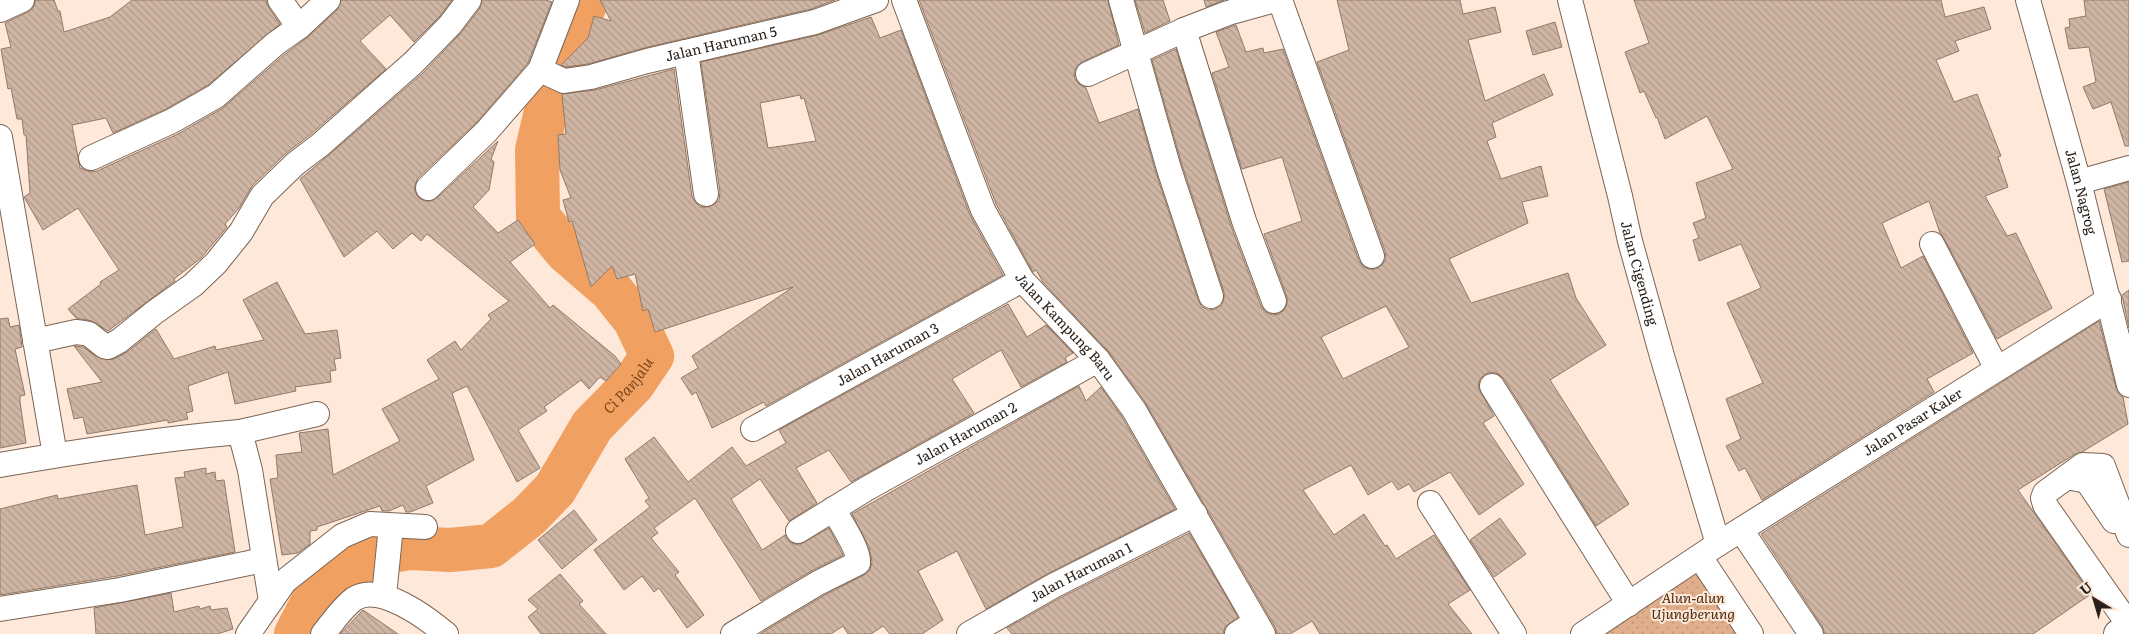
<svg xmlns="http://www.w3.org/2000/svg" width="2129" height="634" font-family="Literata,serif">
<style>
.grass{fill:url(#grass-dots)}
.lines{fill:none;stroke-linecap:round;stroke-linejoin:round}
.river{stroke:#f0a061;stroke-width:44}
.building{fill:url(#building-back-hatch);stroke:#927a69;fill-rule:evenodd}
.minor-casing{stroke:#7b6453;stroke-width:26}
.highway-casing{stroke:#7b6453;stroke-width:30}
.minor{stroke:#fff;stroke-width:24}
.highway{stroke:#fff;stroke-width:28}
.labels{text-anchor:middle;stroke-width:4;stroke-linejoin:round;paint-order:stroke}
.street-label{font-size:14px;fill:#2a211a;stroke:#fde8d9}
.park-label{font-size:14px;font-style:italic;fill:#4c2c11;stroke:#fde8d9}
.water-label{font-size:15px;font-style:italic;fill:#7d481b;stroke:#fde8d9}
</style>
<defs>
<pattern id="grass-dots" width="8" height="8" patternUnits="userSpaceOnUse" patternTransform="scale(1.25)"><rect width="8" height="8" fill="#e0ae8b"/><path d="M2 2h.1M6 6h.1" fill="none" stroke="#c09577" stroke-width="1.8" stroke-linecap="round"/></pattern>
<pattern id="building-back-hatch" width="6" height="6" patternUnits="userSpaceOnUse" patternTransform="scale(1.25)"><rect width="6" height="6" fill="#cfb5a3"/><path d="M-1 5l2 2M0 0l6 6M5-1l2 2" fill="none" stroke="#b29b8c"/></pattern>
</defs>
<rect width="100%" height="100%" fill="#fde8d9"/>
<!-- grass -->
<path class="grass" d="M1701,568L1745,634H1599Z"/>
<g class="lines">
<!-- river -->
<path class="river" id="s1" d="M296,634L317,594L376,553L411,548L450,550L491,546L529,516L555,489L592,426L633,384L652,356L635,320L611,290L566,251L538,217L537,150L554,77L587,0"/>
</g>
<!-- building -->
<path class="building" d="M36,0H54L58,11H60L64,32L110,17L132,0H266L269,8L280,24L208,85L166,109L113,133L106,118L72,125L80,168L90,172L97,171L178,134L223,108L284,55L308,37L337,10L341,0H452L440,16L414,42L390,15L360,41L386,69L311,134L285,154L252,186L239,208L225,224L227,227L201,258L174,279L175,281L108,331L92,321L76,318L68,309L101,284L100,282L119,270L78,208L43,230L24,197L30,193L26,135H24L22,119H17L11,88L8,89L1,49L11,47L5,23L28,12L33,8Z
M482,0H546L552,2L528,63L476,123L418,178L415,185V192L418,197L424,201H431L437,198L498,141L491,159L494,162L489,190L473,207L498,233L518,220L535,244L510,262L550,308L553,305L615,356L621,364L606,381L600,377L589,389L581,380L544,407L547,411L518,430L540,468L517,482L467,386L452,393L474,460L426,486L433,503L410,512H406L403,505L389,511H382L380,506L317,527V530L310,531V544L298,553L282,555L270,479L278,478L276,455L302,452L299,433L328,429L333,475L400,441L382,409L439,379L427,360L455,341L461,350L491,319L488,315L509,301L427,234L421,241L412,233L393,249L377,231L344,257L300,179L329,155L423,73L461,33L480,8Z
M600,0H835L811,9L644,48L588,64L566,67L561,65L588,38L594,16L611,21Z
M919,0H1108L1119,45L1082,62L1077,66L1074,73L1075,79L1080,85L1086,88L1099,123L1138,109L1156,173L1198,300L1202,307L1209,310L1215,309L1222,305L1224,298V292L1182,165L1152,60L1176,49L1231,226L1261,306L1266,312L1272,315L1279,314L1284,310L1287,304V297L1264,234L1302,221L1282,157L1242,169L1212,73L1229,67L1216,32L1236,25L1246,52L1263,48L1264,53L1283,49L1359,261L1364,267L1369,269H1376L1383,264L1386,258L1385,251L1317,62L1349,50L1337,0H1460L1463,14L1495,7L1501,32L1468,40L1485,101L1544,74L1553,95L1492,123L1496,137L1487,141L1501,179L1541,166L1548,196L1522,202L1528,223L1449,259L1471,303L1568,273L1576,298L1606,345L1550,380L1629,504L1596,526L1504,379L1498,374L1492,372L1485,374L1480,379L1478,387L1494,416L1483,423L1524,484L1479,515L1450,472L1414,492L1409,484L1398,490L1392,481L1368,495L1351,465L1303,490L1334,535L1364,514L1385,546L1387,545L1396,559L1434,535L1470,590L1448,604L1472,634H1320L1312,621L1290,634H1277L1275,627L1145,402L1108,351L1043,282L1036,270L1033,272L996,204ZM1386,306L1409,347L1343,379L1321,337Z
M1135,0H1163L1170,21L1145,33Z
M1204,0H1224L1206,7Z
M1634,0H1941L1945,17L1984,7L1991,29L1955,41L1959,51L1936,60L1954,102L1977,94L2001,156L1998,157L2008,187L1985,196L2007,236L2016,233L2052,308L1997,339L1944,238L1940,233L1929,201L1882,223L1901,268L1923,256L1973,353L1927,379L1934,392L1762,500L1745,468L1739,471L1726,446L1741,439L1726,399L1763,383L1727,303L1761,288L1741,244L1699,261L1693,240L1699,238L1693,223L1706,218L1696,183L1733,169L1707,116L1665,139L1657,117L1656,118L1644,91L1640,93L1625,52L1649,43Z
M2084,0H2129V146H2125L2111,102L2093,109L2083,87L2096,82L2089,47L2069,49L2065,28L2070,27L2069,19L2086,16Z
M871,17L880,38L901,30L970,215L1003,275L766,406L764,402L712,428L696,392L692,395L681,378L698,368L692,356L793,287L655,332L648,309L643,311L635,274L617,279L612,266L591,287L572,221L569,222L563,200L571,198L560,170L558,135L566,134L562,94L595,90L674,69L692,196L695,202L700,207H708L715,204L719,200L720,192L701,62L818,35ZM800,95L801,99L804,98L816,141L768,148L760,103Z
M1555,22L1562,47L1533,55L1526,31Z
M2129,182V261L2122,262L2104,189Z
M277,282L305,334L337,330L341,358L334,359L336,370L330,371L331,382L295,387L296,391L235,404L228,372L188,386L193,411L186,413L188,419L168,423V420L87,434L83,417L74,419L67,389L102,382L74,346L83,347L101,359H114L127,352L156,329L174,359L215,346L216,350L264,340L243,300Z
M2129,290V328L2122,295Z
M1008,304L1027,337L1046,325L1073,353L1065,358L1067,362L1021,387L1001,350L952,379L974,413L851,482L829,450L796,468L817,503L789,521L760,479L731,499L762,550L785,535L791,543L799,545L829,528L843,555L811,571L761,601L695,498L654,528L658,533L651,538L679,572L675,575L704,615L687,628L659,588L654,592L642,576L624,590L594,550L650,507L645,501L649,498L625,459L654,437L688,482L732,447L746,466L786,443L779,430Z
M8,318L10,327L19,325L22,347L15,349L25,395L20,396V402L26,443L0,448V319Z
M2099,321L2116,388L2123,397L2128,424L2082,452L2075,454L2018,490L2091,594L2033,634H1825L1822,626L1761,534Z
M1079,386L1086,401L1101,387L1122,417L1175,509L1047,574L986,609L957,551L918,571L943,620L922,634H890L883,626L871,634H848L843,626L831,634H760L825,595L864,575L870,570L872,562L869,547L852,514Z
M206,468V474L215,472L216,481L224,480L235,552L118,576L0,595V509L57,495L58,499L137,485L145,535L183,527L175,478L185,477L184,472Z
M574,510L597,540L562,569L538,540Z
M1500,518L1526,554L1494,577L1470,540Z
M1189,533L1238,617L1225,627L1223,634H1012L1007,628L1060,598Z
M560,574L583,601L579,604L606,634H541L528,617L538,609L528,600Z
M171,593L174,612L199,606L200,609L210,606L211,610L227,608L233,629L217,634H96L94,608Z
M363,610L398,634H340Z"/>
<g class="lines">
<!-- minor casing -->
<g class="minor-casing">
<g id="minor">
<path d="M280,0L299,27"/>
<path id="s2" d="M904,0L983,210L1022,280L1098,360L1134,410L1263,634"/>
<path d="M1121,0L1169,169L1211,296"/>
<path d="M1280,0L1372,256"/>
<path id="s3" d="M1570,0L1620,196L1630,241L1662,356L1718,544"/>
<path id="s4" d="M2028,0L2079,182L2129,385"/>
<path d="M0,10L22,0"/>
<path d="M1184,30L1244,221L1274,301"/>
<path d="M686,52L706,194"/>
<path id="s5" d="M540,70L564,81L591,77L647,61L815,22L876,0"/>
<path d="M1088,74L1184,30L1228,13L1275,0"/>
<path d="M0,137L55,455"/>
<path d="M91,158L172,121L216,96L275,44L299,27L328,0"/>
<path d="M2079,182L2129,168"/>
<path d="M428,188L486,132L540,70L567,0"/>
<path d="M1932,244L1997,369"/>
<path d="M35,341L76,332L84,333L89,334L104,346L108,347L119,341L155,312L193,285L216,263L241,232L262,196L295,164L320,145L413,63L450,25L469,0"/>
<path d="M1492,386L1629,604"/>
<path id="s6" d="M753,429L1022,280"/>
<path d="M240,432L317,414"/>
<path d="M0,465C79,451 160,439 240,432L250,470L271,601"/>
<path d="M2067,477L2087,481L2114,521"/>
<path d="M1430,503L1514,634"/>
<path d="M1741,530L1811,634"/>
<path id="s7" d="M798,531L866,489L1098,360"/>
<path d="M2129,535L2103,466L2083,465L2045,493L2043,498L2045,505L2129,625"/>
<path d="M1700,557L1751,634"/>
<path d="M384,596L391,526"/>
<path d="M0,609L120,590L263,560"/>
<path d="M248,634L285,581L342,536L370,524L425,527"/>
<path d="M323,634C332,623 342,608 354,599C379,582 427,618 446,634"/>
<path d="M733,634L818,583L858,563C860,551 840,521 833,509"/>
<path id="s8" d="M969,634L1053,586L1195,514"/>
<path d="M1237,634L1256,622"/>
<path id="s9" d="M1583,634L1718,544L2109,299"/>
</g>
</g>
<!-- highway casing -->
<g class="highway-casing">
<path id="highway" d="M2118,634L2129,627"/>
</g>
<!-- minor -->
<use href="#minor" class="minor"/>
<!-- highway -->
<use href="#highway" class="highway"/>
</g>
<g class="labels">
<!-- street labels -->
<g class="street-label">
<text dy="5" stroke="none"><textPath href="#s5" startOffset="188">Jalan Haruman 5</textPath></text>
<text dy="5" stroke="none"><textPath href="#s4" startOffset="199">Jalan Nagrog</textPath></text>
<text dy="5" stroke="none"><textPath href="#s3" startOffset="282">Jalan Cigending</textPath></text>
<text dy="5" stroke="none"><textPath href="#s2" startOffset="368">Jalan Kampung Baru</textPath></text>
<text dy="5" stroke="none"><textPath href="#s6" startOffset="154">Jalan Haruman 3</textPath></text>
<text dy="5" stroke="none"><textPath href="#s9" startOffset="392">Jalan Pasar Kaler</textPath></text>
<text dy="5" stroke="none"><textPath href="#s7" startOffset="194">Jalan Haruman 2</textPath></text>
<text dy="5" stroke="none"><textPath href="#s8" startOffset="128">Jalan Haruman 1</textPath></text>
</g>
<!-- park labels -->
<g class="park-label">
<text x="1693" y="603">Alun-alun<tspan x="1693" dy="16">Ujungberung</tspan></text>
</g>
<!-- water labels -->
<g class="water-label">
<text dy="5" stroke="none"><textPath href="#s1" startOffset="446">Ci Panjalu</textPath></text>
</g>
</g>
<!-- north arrow -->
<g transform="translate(2094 599) rotate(322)" stroke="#fde8d9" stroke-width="4" paint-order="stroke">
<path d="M0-4L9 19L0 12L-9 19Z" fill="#2a211a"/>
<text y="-8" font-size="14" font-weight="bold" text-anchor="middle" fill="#2a211a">U</text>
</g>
</svg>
